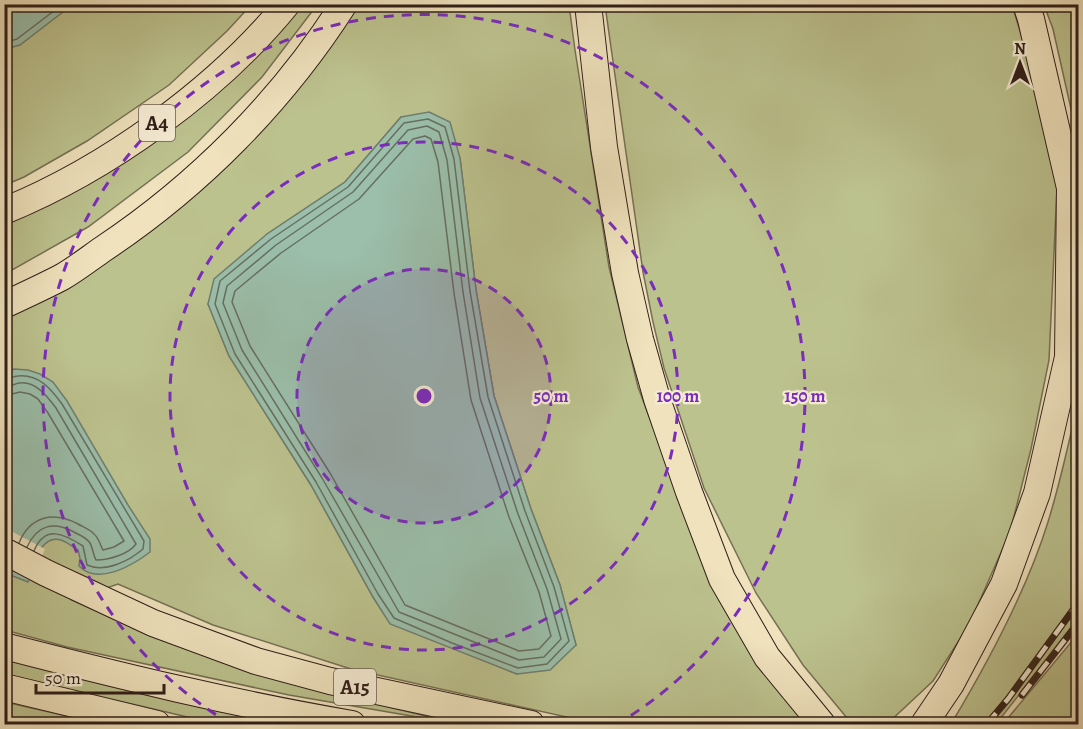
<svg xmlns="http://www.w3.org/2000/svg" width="1083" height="729" font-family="Alegreya,serif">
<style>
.green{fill:#bcc28e;stroke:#767054;stroke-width:1.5;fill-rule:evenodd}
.water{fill:#9bbfab;stroke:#707f71;stroke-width:1.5}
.pier{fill:#efe2bd}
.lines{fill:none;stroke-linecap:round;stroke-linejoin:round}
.shore{stroke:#666f62;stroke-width:1.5}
.highway-casing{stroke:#301f19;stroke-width:28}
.highway{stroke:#efe2bd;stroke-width:26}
.rail-casing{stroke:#301f19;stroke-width:7}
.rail{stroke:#f5ecd4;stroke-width:4.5;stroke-dasharray:14;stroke-linecap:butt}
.ring{fill:none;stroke:#7b2cbf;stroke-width:3;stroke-dasharray:10 8}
.labels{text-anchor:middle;stroke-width:4.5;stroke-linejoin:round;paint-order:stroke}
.shield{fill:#f5ecd4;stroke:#6b5c51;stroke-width:1.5}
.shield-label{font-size:21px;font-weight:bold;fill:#301f19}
.centre{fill:#7b2cbf;stroke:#f5ecd4;stroke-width:3}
.ring-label{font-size:18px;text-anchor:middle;font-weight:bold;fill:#7b2cbf;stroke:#f5ecd4;stroke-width:4.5;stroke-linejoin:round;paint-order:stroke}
</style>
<rect width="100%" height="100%" fill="#efe2bd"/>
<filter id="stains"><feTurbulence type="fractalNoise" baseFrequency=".00333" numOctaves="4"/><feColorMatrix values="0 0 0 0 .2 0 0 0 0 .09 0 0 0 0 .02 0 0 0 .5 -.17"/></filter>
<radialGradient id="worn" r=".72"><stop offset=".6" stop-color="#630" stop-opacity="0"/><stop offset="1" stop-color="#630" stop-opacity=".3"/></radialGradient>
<!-- green -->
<path class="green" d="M5,5H251L227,31L169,85L87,141L24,177L5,185Z
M296,5H317L262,77L188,152L88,227L5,274V221L80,183Z
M358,5H569L575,50L609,267L638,387L660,446L813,724H598L351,669L213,625L118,584L72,600L148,634L250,667L389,707L458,724L289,695L67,647L5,630L4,320L70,285L313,67L342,30ZM401,117L460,158L476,290L494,396L531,509L560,585L576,645L517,674L390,623L373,597L311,485L229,356L208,304L267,234L345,182Z
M605,5H1012L1041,99L1057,188L1049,360L1031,449L1010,532L969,625L933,681L887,724H852L803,665L756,593L704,488L664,368L653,322L643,272Z
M1044,5H1078V140L1053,29Z
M1078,402V620L996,724H951C987,664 1027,590 1048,522C1060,483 1069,443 1078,402Z
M1078,634V724H1003Z
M4,655L314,724H221L200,720L5,674Z
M4,702H5L102,724H5Z"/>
<!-- water -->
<path class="water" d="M5,4H72V5L20,45L5,49Z
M429,112L450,122L460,158L476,290L494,396L531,509L560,585L576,645L550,670L517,674L390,624L373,597L311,485L229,356L208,304L214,279L267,234L345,182L401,117Z
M14,369L28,370L40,374L53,382L67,401L128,505L150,539V552C133,565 98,586 79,566L80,558L78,550C73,547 67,542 61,540C39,534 34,567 28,582L5,573L4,375Z"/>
<!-- pier -->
<path class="pier" d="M5,528L45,549L31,581L4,567Z"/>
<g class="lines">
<!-- shore -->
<path class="shore" d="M4,43L17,39L63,4
M428,119L445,127L454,159L470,291L488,397L525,511L554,587L569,641L547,664L518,668L452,643L394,618L378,594L316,482L235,354L215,304L220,281L271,239L348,187L404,123Z
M427,126L439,132L447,160L463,292L480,398L518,514L547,589L561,639L544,657L519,660L399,612L322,478L242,350L223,303L227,286L276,245L353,192L408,130Z
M425,136L431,139L438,162L454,293L471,400L509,517L539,592L551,636L539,649L519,651L405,605L330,473L250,346L232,302L235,291L281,253L359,199L413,139Z
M4,380C10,379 13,376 18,376C39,374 51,389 62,404L144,541L143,549C129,561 105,573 87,565L83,546C64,534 45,524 34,551
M4,387C10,387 14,384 19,383C36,381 47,396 56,408L136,544C129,554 109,560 96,560C93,555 93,548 90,543C86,537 79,535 74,532C53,521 37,525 27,547
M4,396L20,392L30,394L38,399L48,413L124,541L114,547L103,550C100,545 99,538 94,534C90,529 83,527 78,524C53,511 30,516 19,543"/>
<!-- highway casing -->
<g class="highway-casing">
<path id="highway" d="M588,4L604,147L625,273L640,339L657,399L689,492L722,579L767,657L822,724
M4,211C107,169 217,90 287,4
M4,305C23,296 43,287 62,277C76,269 90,258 103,249C199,185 282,101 344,4
M4,551L46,573L153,623L256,661L330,681L531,724
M4,646C120,676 235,704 352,724
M4,687L157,724
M924,724L951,684L1004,584L1037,493L1068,357L1070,188L1031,19L1026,4"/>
</g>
<!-- highway -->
<use href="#highway" class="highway"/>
<!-- rail casing -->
<g class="rail-casing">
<path id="rail" d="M1022,695L1078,623
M987,724L1008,699L1078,603"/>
</g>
<!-- rail -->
<use href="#rail" class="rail"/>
</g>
<!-- distance rings -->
<circle cx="424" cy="396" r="127" fill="#7b2cbf" fill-opacity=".12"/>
<g class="ring">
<circle cx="424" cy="396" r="127"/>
<circle cx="424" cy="396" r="254"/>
<path d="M231 724A381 381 0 1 1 617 724"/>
</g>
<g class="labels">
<!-- shield labels -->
<g class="shield">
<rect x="139" y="105" width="36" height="36" rx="4.5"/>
<rect x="334" y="669" width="42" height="36" rx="4.5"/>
</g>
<g class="shield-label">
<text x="157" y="130">A4</text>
<text x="355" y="694">A15</text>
</g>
</g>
<circle cx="424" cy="396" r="9" class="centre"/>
<g class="ring-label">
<text x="551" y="402">50 m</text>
<text x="678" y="402">100 m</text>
<text x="805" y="402">150 m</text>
</g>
<!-- margin -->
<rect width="1083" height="729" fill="none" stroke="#efe2bd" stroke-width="24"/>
<rect x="6" y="6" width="1071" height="717" fill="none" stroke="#301f19" stroke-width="3"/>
<rect x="12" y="12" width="1059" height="705" fill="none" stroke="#301f19" stroke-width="1.5"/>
<!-- north arrow -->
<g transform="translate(1020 63)" stroke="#f5ecd4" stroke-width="4.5" paint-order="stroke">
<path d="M0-4.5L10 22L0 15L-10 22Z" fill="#301f19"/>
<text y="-9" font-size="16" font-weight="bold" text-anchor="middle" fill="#301f19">N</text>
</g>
<!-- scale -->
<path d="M36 684v9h128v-9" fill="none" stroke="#301f19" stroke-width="3"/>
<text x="45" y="684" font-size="18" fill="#301f19" stroke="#f5ecd4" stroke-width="4.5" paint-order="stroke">50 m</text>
<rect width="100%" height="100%" filter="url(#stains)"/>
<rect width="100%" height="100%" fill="url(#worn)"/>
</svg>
